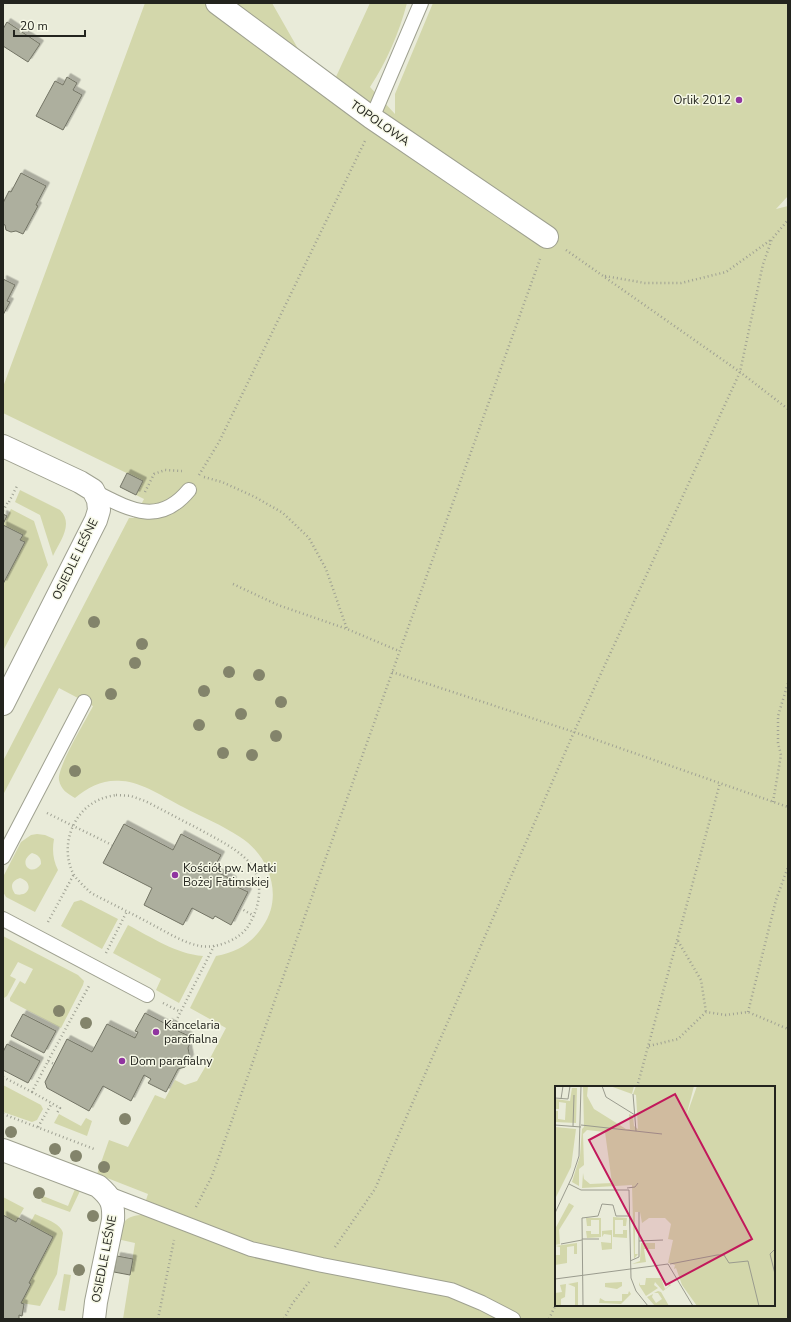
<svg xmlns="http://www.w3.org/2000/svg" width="791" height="1322" font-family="'Nunito Sans',sans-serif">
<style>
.green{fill:#d3d7ab;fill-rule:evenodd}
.building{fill:#adaf9e;stroke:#737465;filter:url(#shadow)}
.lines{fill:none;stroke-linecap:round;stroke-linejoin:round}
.service-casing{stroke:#9fa190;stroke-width:16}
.minor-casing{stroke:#9fa190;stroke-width:24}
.path{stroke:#9fa193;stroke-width:2.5;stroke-dasharray:1 3;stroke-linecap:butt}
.service{stroke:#fff;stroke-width:14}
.minor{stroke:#fff;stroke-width:22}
.tree{fill:#83846b}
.poi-dot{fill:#9035a0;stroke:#f6f8e6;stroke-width:1.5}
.labels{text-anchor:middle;stroke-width:3;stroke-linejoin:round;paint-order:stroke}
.poi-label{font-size:12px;fill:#23241e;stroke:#f6f8e6;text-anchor:start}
.street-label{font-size:12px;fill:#23241e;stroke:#f6f8e6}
.inset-road{fill:none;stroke:#9a9b8e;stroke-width:1}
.view{fill:#c2185b;fill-opacity:0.15;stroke:#c2185b;stroke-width:2}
.inset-edge{fill:none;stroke:#23241e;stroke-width:2}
</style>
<defs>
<filter id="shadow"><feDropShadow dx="3.5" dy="-3.5" stdDeviation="0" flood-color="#0004"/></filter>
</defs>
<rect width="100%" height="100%" fill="#e9ebd9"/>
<!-- green -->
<path class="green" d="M145,3H272L305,61L335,79L370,3H407C399,33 387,61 370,87L395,114V94L433,3H788V196L776,209L788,206V1319H123L135,1243L117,1239C122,1225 123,1216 141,1215L148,1194L97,1174L109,1140L128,1147L155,1095L165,1099L175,1080L185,1085L197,1081L207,1064L226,1028L190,1008L216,956C237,952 252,943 263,926C284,896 269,855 240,837C222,825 202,817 183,807C165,798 142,782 122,781C104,779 89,786 75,798C67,793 61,790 59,780C57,767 86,720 93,706L59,688L3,795V761L129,518H134L144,499L136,495L143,481L3,413V387ZM556,1087H774V1305H556Z
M20,490L60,510C74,524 60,541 53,556L40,515L15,502Z
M11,509L34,521L48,565L3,651V584L25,542L20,540L22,535L3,525Z
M37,834L45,835L54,839C52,850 53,860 58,870L35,912L6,897L3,892V877L21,842L31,835ZM32,853C38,855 41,857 41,864C31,878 17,862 32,853ZM20,878C34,882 30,898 15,894C10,887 11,881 20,878Z
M81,900L118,919L102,949L61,926L74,902Z
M128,925C151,937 176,954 203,956L179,1003L156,990L161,979L113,953Z
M3,936L78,975L84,981L83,985L61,1028L10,1001V998L20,981L25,984L33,969L18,962L10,976L16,979L7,996L4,998L3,997Z
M3,1085L41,1105L43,1109L37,1120L32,1122L3,1112Z
M59,1114L81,1126L86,1118L92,1121L87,1136L54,1123Z
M75,1189L80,1191L70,1212L42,1202L41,1200L43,1196L68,1206Z
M3,1197L24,1208L16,1222L3,1215Z
M35,1214C43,1218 61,1223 63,1233L57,1274L40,1306L21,1303L31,1284L29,1283L53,1238L29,1225Z
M64,1274L71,1275L65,1311L58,1310Z"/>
<!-- building -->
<path class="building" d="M7,22L40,44L28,62L3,46V29Z
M67,77L77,83L73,90L82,95L63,130L36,116L55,81L63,85Z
M21,173L46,186L36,205L38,206L23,234L16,231L11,232L6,230L5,225L3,224V203L9,191L11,192Z
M3,279L15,285L7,301L10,302L3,315Z
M127,473L143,481L136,495L120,487Z
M3,514L7,516L3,524Z
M3,525L23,535L20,540L25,542L3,584Z
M124,824L173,850L181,834L221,855L213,870L233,880L231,884L248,892L231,925L215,916L213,919L192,908L183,925L144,905L152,888L103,863Z
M145,1013L166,1024L168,1022L179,1028L178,1031L189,1036L190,1043L188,1048L190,1058L185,1067L178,1069L166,1092L148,1083L151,1079L144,1075L131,1101L103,1086L89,1111L47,1088L45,1082L67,1039L92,1052L107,1024L135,1038L138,1032L135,1031Z
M23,1014L56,1031L44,1053L11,1036Z
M7,1044L40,1061L28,1083L3,1070V1052Z
M3,1215L16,1222L18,1218L53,1237L29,1283L31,1284L21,1303L24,1304L22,1316L19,1315V1319H3Z
M117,1256L133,1259L130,1275L114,1272Z"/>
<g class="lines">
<!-- service casing -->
<g class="service-casing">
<path id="service" d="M372,118L421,3
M93,491C127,508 158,528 189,490
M3,857L84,702
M3,919L147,995
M106,1193L251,1249L322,1265L451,1290L482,1303L513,1319"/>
</g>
<!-- minor casing -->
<g class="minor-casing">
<path id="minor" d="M217,3L372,118L547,237
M3,446L80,482L93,490L98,500L99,510L96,520L3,704
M3,1150L98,1186C111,1197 114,1203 113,1220L96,1302L94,1319"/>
</g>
<!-- path -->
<path class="path" d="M566,250L740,372L788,409
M605,276L645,283H681L726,272L772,239
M199,475L219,442L365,141
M204,477L222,482L255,497L283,513L309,538L326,569L347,629
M145,492L154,474L165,470L182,471
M9,502L17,486
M3,511L8,502
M233,584L278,605L347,629L399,651
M392,672L574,732L788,807
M116,795L131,796L145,801C163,810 181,820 199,829C215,838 232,846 245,858C266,877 261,907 247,928C238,940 216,949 200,946C184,943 168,933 153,925C133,914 112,904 91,893C85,887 79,882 74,875C59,848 72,810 101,799C105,797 111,796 116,795Z
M773,802L781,755L778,743V716L788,683
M47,813L112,845
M240,908L254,916
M48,922L74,874
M678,941L701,980L706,1012
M106,953L127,911
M163,1003L181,1012
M748,1012L776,900L788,867
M174,1025L214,946
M649,1046L678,1039L706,1012L726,1015L748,1012L788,1029
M48,1061L89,986
M3,1077L32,1092L48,1061L54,1064
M637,1087L720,783
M32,1092L60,1108L57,1113
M3,1114L94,1149
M38,1127L52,1103
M196,1207L212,1176L540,259
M335,1247L375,1189L574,732L740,372L763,264L772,239L788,220
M158,1319L174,1240
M284,1319L292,1304L309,1282
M549,1319L556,1304"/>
<!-- service -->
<use href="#service" class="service"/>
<!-- minor -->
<use href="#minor" class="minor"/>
</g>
<!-- trees -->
<g class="tree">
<circle cx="94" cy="622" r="6"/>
<circle cx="142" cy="644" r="6"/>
<circle cx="135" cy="663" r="6"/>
<circle cx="229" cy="672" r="6"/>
<circle cx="259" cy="675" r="6"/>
<circle cx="204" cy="691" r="6"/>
<circle cx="111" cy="694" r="6"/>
<circle cx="281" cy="702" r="6"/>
<circle cx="241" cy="714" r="6"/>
<circle cx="199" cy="725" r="6"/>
<circle cx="276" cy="736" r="6"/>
<circle cx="223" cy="753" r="6"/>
<circle cx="252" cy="755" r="6"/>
<circle cx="75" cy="771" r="6"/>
<circle cx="59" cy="1011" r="6"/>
<circle cx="86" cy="1023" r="6"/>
<circle cx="125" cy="1119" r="6"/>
<circle cx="11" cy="1132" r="6"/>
<circle cx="55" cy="1149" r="6"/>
<circle cx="76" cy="1156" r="6"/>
<circle cx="104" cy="1167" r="6"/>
<circle cx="39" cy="1193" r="6"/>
<circle cx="93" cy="1216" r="6"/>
<circle cx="79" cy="1270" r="6"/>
</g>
<!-- markers -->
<g class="poi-dot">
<circle cx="739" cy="100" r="4"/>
<circle cx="175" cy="875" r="4"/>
<circle cx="156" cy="1032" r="4"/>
<circle cx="122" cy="1061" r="4"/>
</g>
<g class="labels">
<!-- poi labels -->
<g class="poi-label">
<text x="731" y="104" text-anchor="end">Orlik 2012</text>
<text x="183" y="872">Kościół pw. Matki<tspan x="183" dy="14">Bożej Fatimskiej</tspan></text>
<text x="164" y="1029">Kancelaria<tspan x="164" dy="14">parafialna</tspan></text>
<text x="130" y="1065">Dom parafialny</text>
</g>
<!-- street labels -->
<g class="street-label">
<text transform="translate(380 123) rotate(35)" y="4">TOPOLOWA</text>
<text transform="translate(75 559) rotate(-64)" y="4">OSIEDLE LEŚNE</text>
<text transform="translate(104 1259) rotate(-79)" y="4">OSIEDLE LEŚNE</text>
</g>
</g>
<!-- overview -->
<g transform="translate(555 1086)">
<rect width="220" height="220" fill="#e9ebd9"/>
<path d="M28,0H33L32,10L39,23L71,43H75L74,28L78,30L79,40L83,43L81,9L78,8L81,0H139L131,31L142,0H220V220H142L127,199L121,182L119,183L120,179L113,177L118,154L113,153L116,138L110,132H94L87,137L85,126H80V168H83L79,173L77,99L27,102L28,87L29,93L35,98L57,97L50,46L32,44L28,48L29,79L24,83V100L17,96L25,70L27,43L29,41ZM55,0H79L77,8ZM17,2H22L21,37L0,36V25H3V33L10,34L11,17L4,16V23H0V13L15,15ZM0,41L21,43L16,81L0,113ZM14,117L19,120L4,144L5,158L0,159V143ZM58,131L72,132L71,140H68V134H60V148H68V144H72V152L58,151ZM31,132H46V151L32,152L31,145H36V148H44V134H36V140H32ZM57,144V163L47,164L46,156L56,157V149L49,148L47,151V145ZM22,157V168H19V160L12,161V177L0,179V169H5V161L0,160ZM86,157H100V163H89L91,176L77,178L85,175ZM91,192H106L110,203L114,200L112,197L116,199L108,205L100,196L99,199L103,202L91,210L84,199V196L85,199H90ZM23,196V220H20V201L13,198ZM67,196V200L62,203L50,201V197ZM11,198L10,211L6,213V219H0V207L7,206L5,199ZM74,205L76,208L66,218L44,217L45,212L50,215H67V208H73ZM103,205L106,206L114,220H100L92,211L98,208L97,211L101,217L107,213L103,207H99Z" fill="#d3d7ab"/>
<path class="inset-road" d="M47,0L51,11L80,29M78,8L81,45M0,12L13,13L15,0M6,13L8,0M0,39L26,41M26,39L107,48M18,40L19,9M14,98L26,104H74L76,192L81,205L93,220M72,102L80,101L83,97M0,127L17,91L24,70L26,0M27,153H44M84,155L108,154M6,158L27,154M220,163L215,168L220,188M75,175L84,171V126M115,178L162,169H169L174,177L193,175L204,220M0,193L113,178L138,220M28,220L27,132L43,130L47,118L58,119L61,130H75"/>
<path class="view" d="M120,8L197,153L111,199L34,54Z"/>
<rect width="220" height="220" class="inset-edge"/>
</g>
<!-- border -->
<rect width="791" height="1322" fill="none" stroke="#23241e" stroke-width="8"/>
<!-- scale -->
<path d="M14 30v6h71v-6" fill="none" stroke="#23241e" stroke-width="2"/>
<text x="20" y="30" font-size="12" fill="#23241e" stroke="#f6f8e6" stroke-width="3" paint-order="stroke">20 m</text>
</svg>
